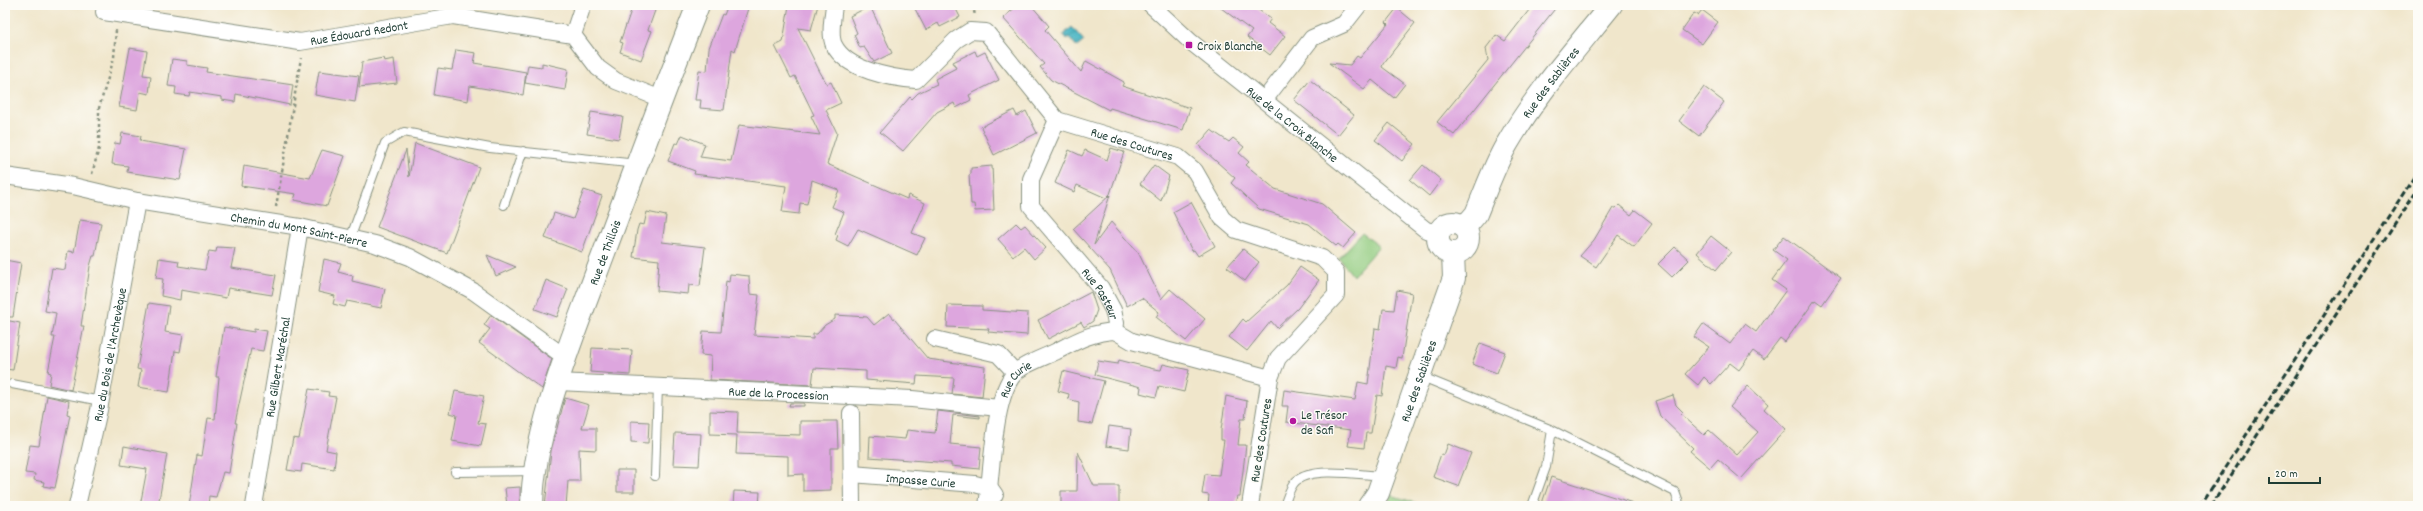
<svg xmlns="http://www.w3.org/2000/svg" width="2423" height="511" font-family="Dekko,sans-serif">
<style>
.green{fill:#93cc80;stroke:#59845a}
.water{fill:url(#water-waves);stroke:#32787b}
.building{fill:#dda6de}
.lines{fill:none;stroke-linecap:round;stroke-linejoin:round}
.lane-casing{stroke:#889280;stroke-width:10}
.street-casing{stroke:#889280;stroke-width:18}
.secondary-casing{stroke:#889280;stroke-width:24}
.path{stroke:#889280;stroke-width:2.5;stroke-dasharray:3 3;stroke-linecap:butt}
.lane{stroke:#fff;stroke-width:8}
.street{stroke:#fff;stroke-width:16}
.secondary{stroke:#fff;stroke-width:22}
.rail{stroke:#1f3d34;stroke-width:3;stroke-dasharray:6 3;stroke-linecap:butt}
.poi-dot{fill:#b5179e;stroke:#fdfcf7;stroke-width:1.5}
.labels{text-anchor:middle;stroke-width:3;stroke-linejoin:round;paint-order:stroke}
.street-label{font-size:13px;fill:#1f3d34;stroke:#fdfcf7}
.poi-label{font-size:13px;fill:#1f3d34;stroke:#fdfcf7;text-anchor:start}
</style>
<defs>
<pattern id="water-waves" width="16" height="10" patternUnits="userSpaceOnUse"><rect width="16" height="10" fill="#46b4c2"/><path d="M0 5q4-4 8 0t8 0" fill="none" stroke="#3a949e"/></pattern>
</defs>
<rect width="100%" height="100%" fill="#fdfcf7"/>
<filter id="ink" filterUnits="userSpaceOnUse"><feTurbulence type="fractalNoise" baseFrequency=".025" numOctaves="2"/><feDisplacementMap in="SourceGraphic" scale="8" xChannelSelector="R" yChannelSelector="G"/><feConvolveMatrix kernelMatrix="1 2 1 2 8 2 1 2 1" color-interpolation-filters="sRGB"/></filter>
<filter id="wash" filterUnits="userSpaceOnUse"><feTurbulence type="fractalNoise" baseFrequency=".012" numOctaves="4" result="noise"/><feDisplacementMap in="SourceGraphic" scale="16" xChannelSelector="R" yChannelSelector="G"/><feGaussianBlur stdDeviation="0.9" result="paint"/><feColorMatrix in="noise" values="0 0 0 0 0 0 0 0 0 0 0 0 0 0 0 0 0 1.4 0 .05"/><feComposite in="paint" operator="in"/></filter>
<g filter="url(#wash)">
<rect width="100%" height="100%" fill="#f0e6cb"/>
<!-- green -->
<path class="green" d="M1362,233L1379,246L1353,276L1339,258Z
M1391,495L1425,506H1387Z"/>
<!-- water -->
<path class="water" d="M1072,27L1084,41L1077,47L1069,37L1066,39L1063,35Z"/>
<g id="blocks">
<!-- building -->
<path class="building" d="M633,5H657L648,30L652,31L641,60L620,52L623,43L620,42Z
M728,5H749L735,51L732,49L724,110L700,108L701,100H695L699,70L707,71L709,48L722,14L724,15Z
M789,5H818L811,30L798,28L820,72L827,84L831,82L841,103L826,110L837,133L827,164L907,199L908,195L925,203L912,233L925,238L917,255L858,229L848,246L836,240L838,235L835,234L844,212L832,207L839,190L812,180L807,204L800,203L799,214L782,212L786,186L694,174L695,171L668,161L675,143L678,144L682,135L705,144L700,157L731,161L739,125L820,135L811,116L814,115L795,76L791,78L775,46L783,42Z
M913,5H954L960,17L940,27L938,23L926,30Z
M1018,5H1031L1049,26L1045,30L1081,72L1086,61L1124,82L1122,86L1190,108L1183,130L1110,108L1109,110L1051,80L1040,67L1044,64L1003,18Z
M1217,5H1252L1271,19L1268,23L1285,36L1270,55L1247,37L1252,31Z
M1533,5H1558L1454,135L1437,122L1488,60L1486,48L1496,35L1505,41Z
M870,6L892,53L874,62L864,47L860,48L854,35L857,33L850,16Z
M1397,8L1415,23L1383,64L1382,67L1405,84L1394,98L1372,80L1364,89L1329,63L1350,65L1357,56L1360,58L1388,24L1386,22Z
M1702,10L1718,22L1702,44L1682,30L1694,13L1698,15Z
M130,48L147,51L143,75L151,76L149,94L140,92L137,110L119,107Z
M456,50L476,53L474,63L526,72L523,95L470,86L468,101L434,95L438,68L452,70Z
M975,51L977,56L985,52L999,80L969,95L971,100L956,108L954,103L937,112L903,151L880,132L910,97L912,99L918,93L937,84L935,79L956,68L953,62Z
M383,58L384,61L394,59L397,83L359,87L362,62Z
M172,59L187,61V65L207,68L206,72L293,85L290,105L236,94L235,102L222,100V97L190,92L189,96L175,94L176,87L168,86Z
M542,63L568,69L565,90L525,83L528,65L542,67Z
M319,71L359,76L355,102L315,95Z
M1310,80L1354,115L1338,135L1294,100Z
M1704,87L1724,102L1699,136L1679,121Z
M1014,110L1017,116L1026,111L1037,133L994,155L981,127Z
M591,112L623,117L619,139L587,134Z
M1389,123L1415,144L1402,161L1375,140Z
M1211,130L1229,142L1233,138L1244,147L1239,153L1249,162L1246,165L1275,189L1322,204L1356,233L1343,248L1338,244L1336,246L1309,224L1259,209L1231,183L1235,178L1198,145Z
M122,133L141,136L140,141L186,149L180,180L127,172L128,166L112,164L115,143L120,144Z
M415,143L479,167L447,253L377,227L406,150L409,177Z
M1111,148L1124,152L1110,194L1106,198L1077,185L1074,192L1055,183L1069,150L1082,156L1085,150L1107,160Z
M322,150L345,156L327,206L294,200L296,194L241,186L244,166L310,178Z
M1154,165L1169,176L1161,201L1140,184Z
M1423,165L1441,180L1429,196L1410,180Z
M992,166L994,210L975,211L974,204H971L969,175L971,174V168Z
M584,190L602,196L582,252L545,238L554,213L573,219Z
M1110,195L1094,245L1111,222L1139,254L1161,299L1170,289L1205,319L1186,341L1156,317L1159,312L1142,298L1127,306L1110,270L1073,229Z
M1191,202L1215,246L1198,256L1194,250L1192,251L1173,212Z
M1619,205L1631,215L1635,210L1652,223L1634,247L1618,235L1596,267L1580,256L1594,240L1613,208H1616Z
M647,212L666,216L662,242L705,247L700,286L689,285L688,294L657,291L659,260L633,257L637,230L639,224L644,225Z
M80,220L101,223L95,256H93L90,266L81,326H84L71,390L49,385L51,373L48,372L55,337H52L56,313L45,311L52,268L65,270L68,251L74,252Z
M1016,223L1021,228L1025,225L1046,248L1034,259L1024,247L1013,256L998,239Z
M1711,236L1731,252L1716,270L1697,253Z
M1784,236L1841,278L1822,305L1815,300L1785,342L1780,338L1764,359L1753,351L1739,370L1730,363L1711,384L1704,377L1698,385L1685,374L1709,347L1694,337L1703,324L1730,344L1745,324L1756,332L1786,290L1772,280L1787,260L1773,250Z
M217,247L235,248L231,268L276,275L272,295L228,288L226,298L181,290L180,300L161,296L163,279L156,278L159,258L179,261L178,266L205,270L209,251L216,252Z
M1675,247L1689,260L1672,277L1658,264Z
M1243,249L1259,262L1245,281L1227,267Z
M487,255L516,267L496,276Z
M324,259L341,263L338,272L353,276L352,281L385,289L381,308L347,301L345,307L333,304L335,296L318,292Z
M5,260L21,263L13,317H5Z
M1300,267L1319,280L1298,308L1277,328L1271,321L1247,351L1229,337L1243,319L1246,322L1287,285Z
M730,274L749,276L750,294L759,295L754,335L813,339V334H817L825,325L835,319V315L867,317L874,325L889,313L928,359L985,367L982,397L952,394L954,378L917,376L916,384L866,380V371L814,368L812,385L710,380L711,356L701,355L703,331L721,332L726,281L729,282Z
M546,280L568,289L557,317L535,309Z
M1397,290L1412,293L1402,358L1398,357L1396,368L1386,366L1382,396L1377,395L1371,433H1366L1364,448L1348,446L1351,430L1286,422L1288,406H1282L1284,390L1355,400L1358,382L1368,384L1375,328L1380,329L1383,309L1394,310Z
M1091,292L1097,310L1093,321L1084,327L1081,322L1048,339L1038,320Z
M149,303L169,306L165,332L183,335L180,352L175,351L169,392L138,387L141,370L137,369Z
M948,305L982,306V310L1028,313L1027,335L988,332L989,329L947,327Z
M491,315L552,359L542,389L479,343L490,329L484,325Z
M5,320L20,323L13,370L5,369Z
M224,327L254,332V329L267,331L263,351L251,349L235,423H237L229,473L223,472L216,497L209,496L208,506H189L197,455L202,456L208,418L215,419L219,377H216Z
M1480,343L1505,352L1497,373L1472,364Z
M592,348L632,350L630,375L590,372Z
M1119,360L1154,369L1161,370L1163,364L1189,370L1184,392L1159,386L1156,397L1140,393L1141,387L1095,375L1098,361L1118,364Z
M1063,371L1104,381L1092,424L1078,422L1079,402L1068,399L1069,394L1058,391Z
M1748,386L1768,404L1764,409L1786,429L1741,479L1718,459L1710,468L1690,451L1693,448L1660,416L1655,401L1673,395L1676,405L1683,412L1681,414L1704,435L1709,430L1737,455L1758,432L1730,407Z
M309,389L329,392L328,396L336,397L326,450L336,452L334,469L302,464L301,472L287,470L293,438L299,439Z
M455,391L484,396L478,423L486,424L481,446L452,441L457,415L450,413Z
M47,396L69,401L67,414L70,415L55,488L43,486L44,482L34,480L35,474L25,473L30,445L39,446Z
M1226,396L1247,401L1245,419H1241L1238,445H1246L1240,496H1237L1235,506H1208L1209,495L1202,494L1205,474L1219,475L1224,440H1221V430Z
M565,398L589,405L582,428H596V450L579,449L580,481H568L566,506H545L551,451Z
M790,403H804V406H789Z
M710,411L738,412L737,433L800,435V421H837L838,448H831V490L803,491V474L788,475V456L736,454L737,435L710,434Z
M938,411L980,416V418L953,415L950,444L981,447L979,469L951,466V463L869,457L870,436L905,439L907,430L935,433Z
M631,421L649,422L648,443L631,442Z
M1109,426L1131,429L1129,449L1106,446Z
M675,433L701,434L699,466L673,465Z
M1448,444L1471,453L1458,486L1433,477L1441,454L1444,455Z
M124,446L167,454L158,506H140L147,469L121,465Z
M1078,452L1094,486H1119V505L1061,506V491H1077Z
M617,470H634V492H617Z
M1551,477L1633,503V506H1541Z
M520,487V506H507L505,488Z
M734,491L760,492L759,506H733Z"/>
</g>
</g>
<g filter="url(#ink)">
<use href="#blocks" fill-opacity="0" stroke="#889280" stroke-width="1"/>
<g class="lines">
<!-- lane casing -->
<g class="lane-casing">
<path id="lane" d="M504,205L523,151
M350,239L385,143L404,132L490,148L637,164
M1420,376L1552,430L1675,492L1680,506
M12,384L101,401
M455,472L534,471
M655,476L658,386
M1284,506C1287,498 1290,486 1296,481C1313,466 1361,475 1383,476
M1532,506L1546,467L1552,430"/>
</g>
<!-- street casing -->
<g class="street-casing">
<g id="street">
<path id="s1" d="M834,5C833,16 829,35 834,45C846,70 891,78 916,80L956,40L970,31L986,32L1057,120L1178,157L1195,171L1222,218L1236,230L1322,258L1336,272V295L1278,358L1270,378L1250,506"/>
<path id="s2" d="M1151,5L1191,42L1426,230L1439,233"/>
<path id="s3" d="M104,12L300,42L453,16L573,35L598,68L616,81L661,99"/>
<path d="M573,35L583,5"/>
<path d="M1265,99L1312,38L1344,24L1359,5"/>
<path id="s4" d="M1057,120L1031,179V206L1101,288L1113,310L1116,323L1115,331"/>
<path id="s5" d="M5,176L73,186L137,201L300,227L375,244L410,257L473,291L565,357"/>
<path d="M1115,331L1132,341L1270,378"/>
<path d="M935,339L998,354L1015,372"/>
<path id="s6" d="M558,382L912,399L999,408"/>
<path d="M851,413L852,506"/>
<path id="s7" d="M852,474L975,484L990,488L995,495"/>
<path id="s8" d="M77,506L99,410L137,201"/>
<path id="s9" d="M254,506L300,227"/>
<path id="s10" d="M987,506C992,473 993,396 1015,373C1022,365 1045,357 1055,352C1075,342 1092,332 1115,331"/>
</g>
</g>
<!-- secondary casing -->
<g class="secondary-casing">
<g id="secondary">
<circle cx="1453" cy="238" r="15"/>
<path id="s11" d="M1462,226L1470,221L1476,214C1486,190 1494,166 1507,144C1536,94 1575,50 1611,5"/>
<path id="s12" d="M532,506C533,433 571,342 596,274C630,184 663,94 698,5"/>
<path id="s13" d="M1369,506L1378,493L1454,278L1453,253"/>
</g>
</g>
<!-- path -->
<path class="path" d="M973,5L975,16
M92,174L99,148V108L114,58L116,30
M276,207L301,58
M5,497L13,506"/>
<!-- lane -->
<use href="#lane" class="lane"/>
<!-- street -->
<use href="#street" class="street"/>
<!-- secondary -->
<use href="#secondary" class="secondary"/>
<!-- rail -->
<path class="rail" d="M2200,506L2418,171
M2211,506L2418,189"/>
</g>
</g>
<!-- markers -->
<g class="poi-dot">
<rect x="1185" y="41" width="8" height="8" rx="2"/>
<circle cx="1293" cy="421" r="4"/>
</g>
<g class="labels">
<!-- street labels -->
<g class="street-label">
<text dy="5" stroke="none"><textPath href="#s3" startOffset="258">Rue Édouard Redont</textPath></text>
<text dy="5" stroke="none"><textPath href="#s11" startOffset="171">Rue des Sablières</textPath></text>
<text dy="5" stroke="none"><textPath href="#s2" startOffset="185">Rue de la Croix Blanche</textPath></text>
<text dy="5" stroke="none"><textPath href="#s1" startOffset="414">Rue des Coutures</textPath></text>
<text dy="5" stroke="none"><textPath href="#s5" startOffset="299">Chemin du Mont Saint-Pierre</textPath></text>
<text dy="5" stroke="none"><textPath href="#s12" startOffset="265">Rue de Thillois</textPath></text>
<text dy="5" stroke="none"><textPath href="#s4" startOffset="204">Rue Pasteur</textPath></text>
<text dy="5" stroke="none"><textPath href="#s8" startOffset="155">Rue du Bois de l'Archevèque</textPath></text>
<text dy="5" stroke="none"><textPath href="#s9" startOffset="141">Rue Gilbert Maréchal</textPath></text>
<text dy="5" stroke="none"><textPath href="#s13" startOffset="135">Rue des Sablières</textPath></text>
<text dy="5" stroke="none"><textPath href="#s10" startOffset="133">Rue Curie</textPath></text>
<text dy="5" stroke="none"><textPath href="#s6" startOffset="221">Rue de la Procession</textPath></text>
<text transform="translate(1260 440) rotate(-81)" y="5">Rue des Coutures</text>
<text dy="5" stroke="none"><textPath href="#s7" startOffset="69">Impasse Curie</textPath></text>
</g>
<!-- poi labels -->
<g class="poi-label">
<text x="1197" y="50">Croix Blanche</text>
<text x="1301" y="419">Le Trésor<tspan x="1301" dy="15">de Safi</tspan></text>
</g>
</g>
<!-- margin -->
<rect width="2423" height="511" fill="none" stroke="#fdfcf7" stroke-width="20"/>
<!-- scale -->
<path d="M2269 477v6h51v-6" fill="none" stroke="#1f3d34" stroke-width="2"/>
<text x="2275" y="477" font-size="12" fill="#1f3d34" stroke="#fdfcf7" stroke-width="3" paint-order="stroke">20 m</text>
</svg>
